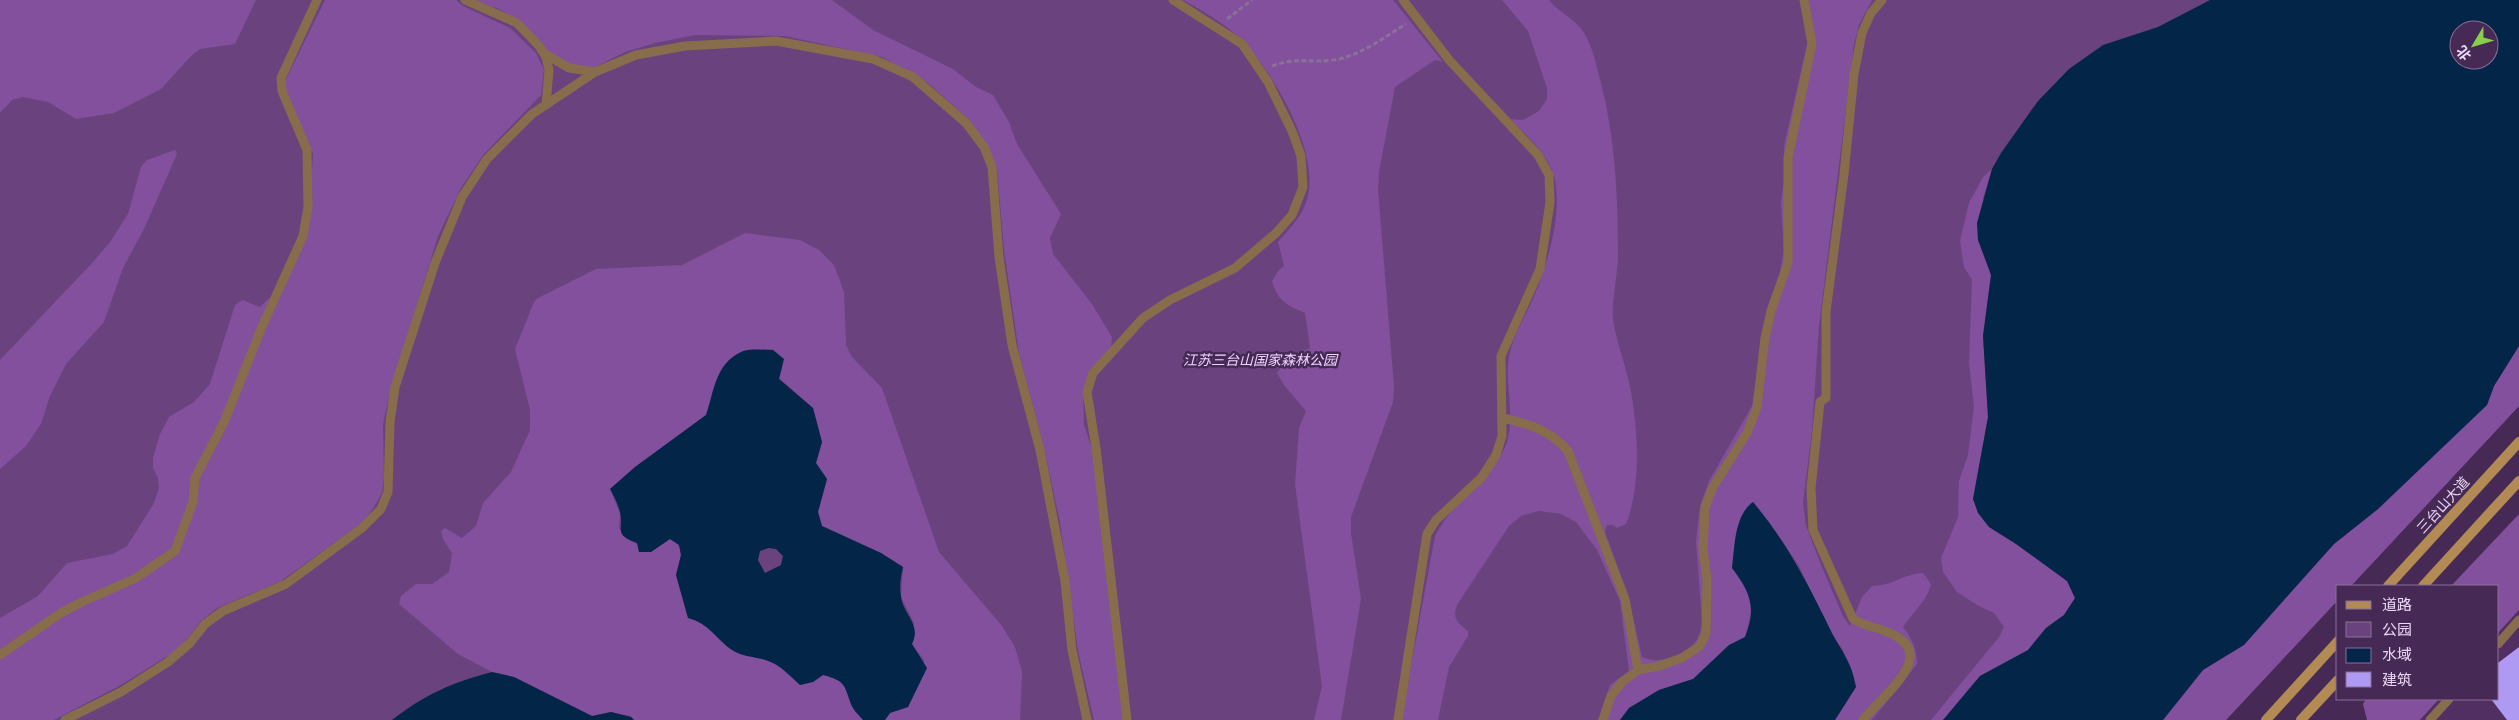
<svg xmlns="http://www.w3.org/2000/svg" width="2519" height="720" font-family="Georgia,'Noto Sans SC',serif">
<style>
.built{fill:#522f63}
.green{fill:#6a437e;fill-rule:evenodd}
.forest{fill:#82509c}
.water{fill:#032548;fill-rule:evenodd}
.building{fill:#ae9af3}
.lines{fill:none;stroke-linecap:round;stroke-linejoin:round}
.path{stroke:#8a7197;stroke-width:3;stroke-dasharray:5 2.5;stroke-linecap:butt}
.lane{stroke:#876d4c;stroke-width:9}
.secondary{stroke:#b28a54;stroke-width:10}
.labels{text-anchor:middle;stroke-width:5;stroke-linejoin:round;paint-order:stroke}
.park-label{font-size:14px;font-style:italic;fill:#efd4fe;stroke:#472956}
.street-label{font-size:14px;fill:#ebd9f5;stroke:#472956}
</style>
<rect width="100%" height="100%" fill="#472956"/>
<!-- built -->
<path class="built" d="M2519,610V720H2420L2439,699H2498V633Z"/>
<!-- green -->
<path class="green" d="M0,0H2519V406L2351,586H2338V600L2226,720H0ZM2459,30H2489V60H2459Z"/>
<!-- forest -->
<path class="forest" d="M0,0H256L235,44L200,49L191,56L161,89L114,113L76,119L48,102L23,97L12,100L0,113Z
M325,0H456L463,6L510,28L536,53L544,70L541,95L484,154L461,188L438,236L391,389L383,424L384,476L382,493L374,507L362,523L281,581L217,608L201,621L185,642L171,654L119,686L54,720H0V618L38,596L67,563L113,554L127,546L154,503L159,488L158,478L153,468V458L160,434L169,417L194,402L210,384L235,305L242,300L260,307L269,298H279L309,223L313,154L293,109L284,83Z
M472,0H832L873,30L953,69L976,87L993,95L1009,122L1017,144L1061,214L1050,238L1053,254L1092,304L1112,337L1111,348L1083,391L1084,425L1092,449L1125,720H1094L1078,651L1060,523L1045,452L1019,353L1004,250L997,170L992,157L965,116L928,83L882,57L785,36L695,35L655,43L625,52L591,69L569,66L547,50L519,21L499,9Z
M1183,0H1393L1443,62L1435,60L1395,87L1379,172L1378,190L1394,386L1393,402L1351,517V533L1361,599L1341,720H1314L1322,686L1295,484L1299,428L1306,411L1284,385L1277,373L1289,358L1310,348L1305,313C1286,305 1278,301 1272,281L1278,271L1284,266L1278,242C1287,231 1300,219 1305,205C1326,158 1270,64 1234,33C1219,20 1201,10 1183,0Z
M1502,0H1549C1559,13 1575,18 1584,33C1591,44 1595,59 1598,72C1615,132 1618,193 1618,255C1618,273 1611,305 1613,319C1616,340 1624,361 1629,382C1638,423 1642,484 1626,524L1617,528L1613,525H1607L1605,532L1628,596L1642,657C1659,665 1685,657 1696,641C1700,635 1701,628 1702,622L1696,541L1700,506L1709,481L1752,406L1767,309L1780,272L1784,251L1781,203L1785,172L1784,146L1808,40L1800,0H1872L1859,25L1854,44L1819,326L1812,431L1803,503L1806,526L1821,565L1843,616L1850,626L1862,597L1872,586C1892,586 1903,574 1923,573L1931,584C1928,600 1912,613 1903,627C1912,639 1917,649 1917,664L1872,720H1835L1856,687L1843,650L1830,631L1799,566L1781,539L1747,588L1752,610L1745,637L1729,646L1693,679L1659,690L1629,708L1620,720H1598L1610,685L1629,671L1620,601L1597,550L1576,522L1561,514L1539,511L1521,516L1509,526L1457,605C1452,619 1458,623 1468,631V636L1449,667L1438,720H1401L1435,536C1452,501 1488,483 1505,447C1517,419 1504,386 1509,357C1512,338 1524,318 1532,301C1547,267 1567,203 1551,168C1542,149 1525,134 1510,119L1523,120L1539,111L1547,99V88L1528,31Z
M175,150L177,154L144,229L123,268L104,322L66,364L50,396L41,424L26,446L0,469V360L93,262L110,242L128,214L141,167L147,160Z
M1992,169L1983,198L1986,259L1991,275L1983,336L1988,417L1973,499L1989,527L2016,544L2067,581L2075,598L2064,615L2046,628L2028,650L1980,676L1943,720H1931L1999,637L2004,627L1994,613L1977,605L1957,592L1943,572L1941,558L1958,517L1959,481L1968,455L1974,406L1969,363L1972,280L1964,267L1960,241L1969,203L1983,177Z
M745,233L800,240L819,250L834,265L844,292L846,345L852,357L882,388L939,552L1002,626L1015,647L1022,672L1020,720H885L890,713L908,707L924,660L912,644L914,623L901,597L903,567L881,553L822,526L818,512L827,479L816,463L822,442L813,408L779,378L782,368L773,350L742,351L710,403L706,415L635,467L610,489L620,514L619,528L626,538L651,552L670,539L679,545L681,555L676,575L688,618C710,624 715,638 732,650C744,658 759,656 773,663C783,668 792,678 800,685L813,682L823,675C846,681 844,685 851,704C853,710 859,715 863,720H634L631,716L611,712L592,716L514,677L492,672L458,654L399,604L401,596L416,584H432L449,572L452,553L443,539L441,531L445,528L462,538L476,526L483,503L511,472L530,430V410L515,349L534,302L538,298L596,269L682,265Z
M2519,346V406L2351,586H2338V600L2226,720H2163L2203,670L2244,644L2334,544L2378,509L2487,405L2494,386Z
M2519,514V610L2498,633V586H2451Z
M2366,699H2439L2420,720H2367L2363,704Z"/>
<!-- water -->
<path class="water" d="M2210,0H2519V346L2494,386L2487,405L2378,509L2334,544L2244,645L2203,670L2163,720H1943L1980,676L2028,650L2046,628L2064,615L2075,598L2067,581L2016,544L1989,527L1978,513L1973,499L1988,417L1983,336L1991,275L1978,240L1977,223L1992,169L2001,153L2038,101L2069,69L2103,45L2158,27ZM2459,30H2489V60H2459Z
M773,350L784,359L779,379L813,408L822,442L816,463L827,479L818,512L822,526L881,553L903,567C901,577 899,586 901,596C903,615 922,624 912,644L927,668L908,707L890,713L885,720H863C859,715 853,710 851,704C844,685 846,681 823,675L813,682L800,685C792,678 783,668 773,663C759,656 744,658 732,650C715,638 710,624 688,618L676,575L681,555L679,545L670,539L651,552H639L637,543C613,534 624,531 620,512C618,504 614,496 610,489L635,467L706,415C714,392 715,364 741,352C749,348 764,350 773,350ZM769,548L776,549L783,556L781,565L765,573L758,560L760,551Z
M1753,502C1786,541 1808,584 1830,629C1841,652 1851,659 1856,687L1835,720H1620L1629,708L1659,690L1693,679L1729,645L1745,637C1757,607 1750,592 1732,568C1735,546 1734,516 1753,502Z
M492,672L514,677L592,716L611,712L631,717L634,720H392C424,695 453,682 492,672Z"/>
<!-- building -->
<path class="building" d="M2519,647V720H2507L2491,699H2498V663Z"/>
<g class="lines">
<!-- path -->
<path class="path" d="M1227,19L1252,0
M1272,66C1296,57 1310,63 1333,60C1360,56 1383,38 1406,24"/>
<!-- lane -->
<path class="lane" d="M465,0L517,23L539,46L546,57L549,70L546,105
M545,54L569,68L595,72
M1503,418C1529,424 1550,430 1568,451L1625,599L1638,670
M2498,644L2519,620
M0,655L61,613L82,602L136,578L175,551L193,502L195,478L225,420L261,329L303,236L308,207L307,150L282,91L281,78L317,0
M65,720L121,692L168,662L190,643L205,624L223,611L286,584L362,528L381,509L388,492L390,422L395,387L435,263L462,197L487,159L532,114L595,72L636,55L685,46L776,41L873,59L913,77L966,123L984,147L992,167L999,257L1012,345L1040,450L1065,581L1072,650L1087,720
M1127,720L1096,448L1087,392L1093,373L1143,318L1170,300L1235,268L1276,233L1292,215L1303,187L1301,156L1292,131L1268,82L1242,44L1173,0
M1398,720L1427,534L1436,520L1482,477L1496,455L1502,436L1501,356L1540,269L1550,202L1549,175L1538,155L1450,61L1403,0
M1603,720L1611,696L1622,682L1638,670L1659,666L1682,658L1700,646L1706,633L1707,580L1703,549L1705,507L1713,487L1747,433L1757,407L1765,338L1771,311L1788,263V158L1812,44L1804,0
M1863,720C1878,700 1933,661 1899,638C1885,628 1867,628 1853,619L1813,530L1811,488L1820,402L1826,398V312L1844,174L1854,74L1862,33L1871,13L1882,0
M2430,720L2449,699"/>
<!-- secondary -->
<path class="secondary" d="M2388,586L2519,442
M2423,586L2519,481
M2266,720L2338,641
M2301,720L2338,680"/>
</g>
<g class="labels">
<!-- park labels -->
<g class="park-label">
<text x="1260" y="365">江苏三台山国家森林公园</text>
</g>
<!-- street labels -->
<g class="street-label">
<text transform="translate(2443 505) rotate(-48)" y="5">三台山大道</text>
</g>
</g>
<!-- legend -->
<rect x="2336" y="585" width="162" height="115" fill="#472956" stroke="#896f96"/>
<rect x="2346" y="601" width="25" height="8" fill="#b28a54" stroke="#896f96"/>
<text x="2382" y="610" font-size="15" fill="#ebd9f5">道路</text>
<rect x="2346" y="622" width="25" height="15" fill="#6a437e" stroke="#896f96"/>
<text x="2382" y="635" font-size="15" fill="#ebd9f5">公园</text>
<rect x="2346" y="648" width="25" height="15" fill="#032548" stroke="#896f96"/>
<text x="2382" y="660" font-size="15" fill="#ebd9f5">水域</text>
<rect x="2346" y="672" width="25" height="15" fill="#ae9af3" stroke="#896f96"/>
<text x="2382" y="685" font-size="15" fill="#ebd9f5">建筑</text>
<!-- north arrow -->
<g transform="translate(2474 45) rotate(232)"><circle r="24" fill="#472956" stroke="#896f96"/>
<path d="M0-4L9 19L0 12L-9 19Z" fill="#87cf4a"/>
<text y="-8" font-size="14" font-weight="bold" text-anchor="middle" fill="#ebd9f5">北</text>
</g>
</svg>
